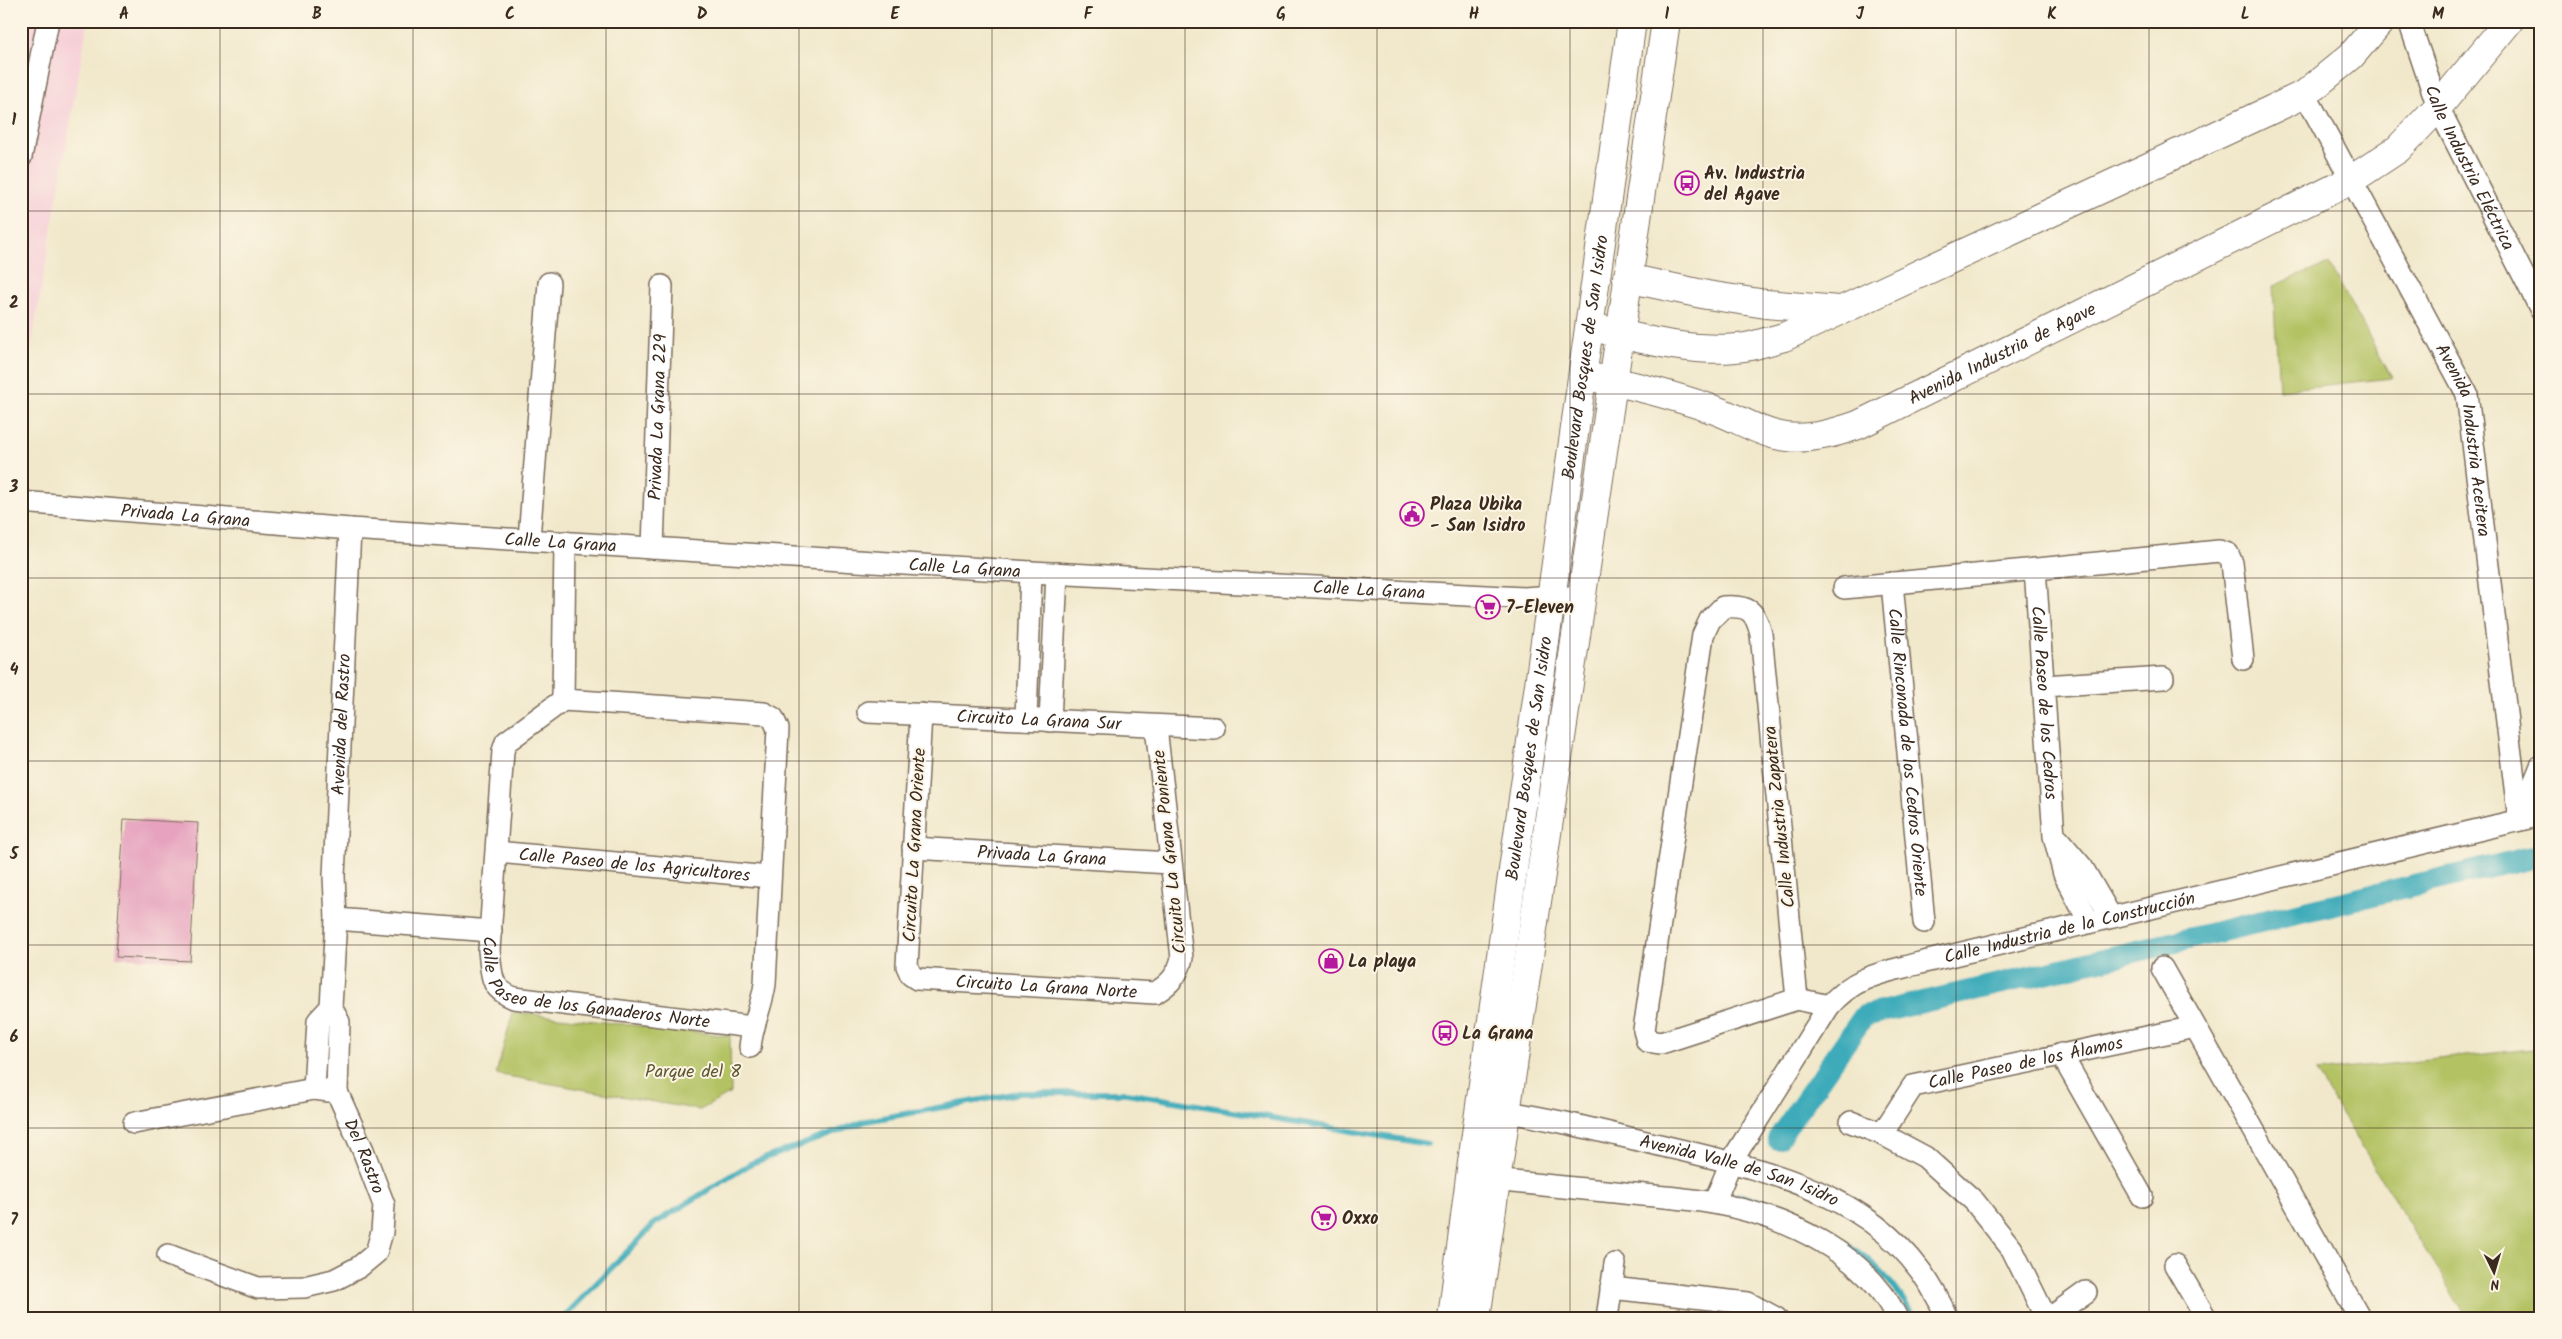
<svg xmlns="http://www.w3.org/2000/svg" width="2562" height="1339" font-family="Kalam,sans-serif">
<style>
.built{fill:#f6cfd8}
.green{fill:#b3c264;stroke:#777641}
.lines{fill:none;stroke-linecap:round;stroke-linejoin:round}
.stream{stroke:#3cabba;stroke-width:6}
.canal{stroke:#3cabba;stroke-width:22}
.building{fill:#e6a2be}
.street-casing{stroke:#7b6c5b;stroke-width:24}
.secondary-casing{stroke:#7b6c5b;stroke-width:30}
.street{stroke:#fff;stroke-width:21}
.secondary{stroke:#fff;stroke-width:28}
.grid{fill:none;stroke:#3b2a1e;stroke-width:1;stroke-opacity:0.55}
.labels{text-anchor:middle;stroke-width:4;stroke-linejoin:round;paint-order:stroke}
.street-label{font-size:18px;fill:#3b2a1e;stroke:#fcf5e5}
.poi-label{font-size:18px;font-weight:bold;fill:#3b2a1e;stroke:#fcf5e5;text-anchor:start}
.park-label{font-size:18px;fill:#5f5833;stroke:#fcf5e5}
.neatline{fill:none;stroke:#3b2a1e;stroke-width:2}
.grid-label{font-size:16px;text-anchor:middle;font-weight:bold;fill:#3b2a1e}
</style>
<rect width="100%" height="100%" fill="#fcf5e5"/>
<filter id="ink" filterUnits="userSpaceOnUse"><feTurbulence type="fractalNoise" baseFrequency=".02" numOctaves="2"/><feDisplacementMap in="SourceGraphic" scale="10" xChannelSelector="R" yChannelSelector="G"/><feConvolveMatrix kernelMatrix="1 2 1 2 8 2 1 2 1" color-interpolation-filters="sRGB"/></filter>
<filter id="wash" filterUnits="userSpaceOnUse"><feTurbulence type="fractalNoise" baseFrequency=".0096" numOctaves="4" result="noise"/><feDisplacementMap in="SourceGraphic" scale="20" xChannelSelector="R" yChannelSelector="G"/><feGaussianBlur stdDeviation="1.12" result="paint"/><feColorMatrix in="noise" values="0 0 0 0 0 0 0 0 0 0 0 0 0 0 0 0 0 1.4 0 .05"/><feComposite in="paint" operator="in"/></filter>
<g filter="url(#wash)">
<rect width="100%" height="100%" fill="#f1e8cb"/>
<!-- built -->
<path class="built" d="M21,21H88L21,404Z"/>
<!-- green -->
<path class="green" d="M2329,264L2392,378L2279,390L2273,286Z
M513,1012L730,1036L731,1093L700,1110L496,1074Z
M2541,1048V1318H2467L2316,1072Z"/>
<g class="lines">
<!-- stream -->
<path class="stream" d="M1738,1195L1779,1207L1805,1222
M1821,1230C1864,1252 1891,1275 1914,1318
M563,1318L655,1223L752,1163L866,1121L1019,1093H1127L1427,1144"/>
<!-- canal -->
<path class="canal" d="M1778,1139L1864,1016L2541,855"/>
</g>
<g id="blocks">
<!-- building -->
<path class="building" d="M124,819L198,823L190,961L116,957Z"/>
</g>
</g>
<g filter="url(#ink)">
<use href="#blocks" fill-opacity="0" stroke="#7b6c5b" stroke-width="1"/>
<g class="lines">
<!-- street casing -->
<g class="street-casing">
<g id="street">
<path id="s1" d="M2409,21L2438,107L2541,310"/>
<path id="s2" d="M2305,94L2467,394L2519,820"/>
<path d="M21,157L48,21"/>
<path id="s3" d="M21,502L350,529L1031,572L1524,598L1553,596L1580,598"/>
<path d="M529,539L549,283"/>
<path id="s4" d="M653,548L662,286"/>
<path id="s5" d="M2035,569L2054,836L2064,874L2089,922"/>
<path id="s6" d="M1892,583L1924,922"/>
<path d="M1844,588L2219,551L2228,554L2232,563L2243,659"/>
<path d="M2044,686L2163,678"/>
<path id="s7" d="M563,700L506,742L503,751L489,950C492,975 489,988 514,998L752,1027"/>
<path d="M563,700L764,713L773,718L778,729L765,984C762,1006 752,1025 750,1047"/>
<path d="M563,700L565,542"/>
<path id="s8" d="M868,712L1214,728"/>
<path id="s9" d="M921,714L907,966L911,975L917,979L1155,993C1170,984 1178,975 1182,958L1156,727"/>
<path d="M1026,719L1031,572"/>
<path d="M1050,721L1057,573"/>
<path d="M2520,817L2541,766"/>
<path d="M2058,839L2082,867L2111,917"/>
<path id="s10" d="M913,848L1170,863"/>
<path id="s11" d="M497,852L770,877"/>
<path d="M336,919L491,931"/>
<path d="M2162,968L2360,1318"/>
<path d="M1797,999L1761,634C1755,610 1748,605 1723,607L1710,620L1703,635L1644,1030L1647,1041L1661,1043L1797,999L1829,1006"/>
<path d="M2061,1054L2142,1196"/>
<path d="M314,1089L318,1021L331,1007"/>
<path id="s12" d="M337,1092L339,1022L331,1007L336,919L334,876L350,529"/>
<path id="s13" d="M1492,1110C1548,1117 1604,1132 1659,1145C1774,1172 1896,1196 1947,1318"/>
<path d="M1851,1122L1882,1134L1925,1157L1974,1201L2012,1249L2046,1318"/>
<path id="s14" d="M134,1123L314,1089L337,1092L363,1150L384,1205L382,1232L376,1253L359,1267L334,1280L304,1287L258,1288L168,1255"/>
<path id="s15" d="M1882,1134L1913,1086L2195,1027"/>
<path d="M1482,1179C1526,1183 1571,1188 1615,1192C1647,1196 1681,1197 1713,1203C1782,1215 1866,1252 1897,1318"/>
<path id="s16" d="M1714,1203L1731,1162L1829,1006C1856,975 1883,973 1920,963L2541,815"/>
<path d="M2175,1265L2206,1318"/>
<path d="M1611,1288L1748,1303L1776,1318"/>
<path d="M1607,1318L1615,1264"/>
<path d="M2050,1318L2086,1292"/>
</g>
</g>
<!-- secondary casing -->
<g class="secondary-casing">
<g id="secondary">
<path d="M1627,278L1707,295L1766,304L1839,310"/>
<path d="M1601,329C1647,341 1703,355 1751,346C1762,343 1773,340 1784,337L2305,94L2351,56L2381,21"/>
<path id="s17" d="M1595,378C1635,385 1674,396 1712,409C1734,416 1754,430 1776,435C1803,442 1832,434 1858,425L2351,180L2398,149L2438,107L2509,21"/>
<path id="s18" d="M1452,1318L1470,1177L1632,21"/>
<path d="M1476,1318L1666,21"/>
</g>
</g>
<!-- street -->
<use href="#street" class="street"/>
<!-- secondary -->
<use href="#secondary" class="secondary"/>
</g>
</g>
<!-- grid -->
<path class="grid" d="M220,21V1318M413,21V1318M606,21V1318M799,21V1318M992,21V1318M1185,21V1318M1377,21V1318M1570,21V1318M1763,21V1318M1956,21V1318M2149,21V1318M2342,21V1318M21,211H2541M21,394H2541M21,578H2541M21,761H2541M21,945H2541M21,1128H2541"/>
<!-- icons -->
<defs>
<g id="bus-ring" transform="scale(1.25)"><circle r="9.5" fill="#fcf5e5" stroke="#b5179e" stroke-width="1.5"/><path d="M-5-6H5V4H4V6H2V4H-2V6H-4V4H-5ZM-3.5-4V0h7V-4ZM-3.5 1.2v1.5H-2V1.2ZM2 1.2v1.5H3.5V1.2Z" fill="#b5179e"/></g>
<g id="civic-ring" transform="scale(1.25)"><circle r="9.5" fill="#fcf5e5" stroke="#b5179e" stroke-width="1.5"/><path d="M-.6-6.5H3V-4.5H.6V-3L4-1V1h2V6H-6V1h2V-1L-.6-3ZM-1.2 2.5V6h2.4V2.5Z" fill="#b5179e"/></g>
<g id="supermarket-ring" transform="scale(1.25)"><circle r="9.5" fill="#fcf5e5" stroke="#b5179e" stroke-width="1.5"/><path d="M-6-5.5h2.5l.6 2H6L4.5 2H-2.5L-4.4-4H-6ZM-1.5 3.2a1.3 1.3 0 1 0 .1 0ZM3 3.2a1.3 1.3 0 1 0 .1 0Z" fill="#b5179e"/></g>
<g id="shop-ring" transform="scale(1.25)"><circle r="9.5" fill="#fcf5e5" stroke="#b5179e" stroke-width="1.5"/><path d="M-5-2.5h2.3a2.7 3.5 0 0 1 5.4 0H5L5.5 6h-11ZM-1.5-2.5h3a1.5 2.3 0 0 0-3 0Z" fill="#b5179e"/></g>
</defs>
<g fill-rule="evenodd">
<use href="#bus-ring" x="1687" y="183"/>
<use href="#civic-ring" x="1412" y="514"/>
<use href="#supermarket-ring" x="1488" y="607"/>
<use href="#shop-ring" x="1331" y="961"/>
<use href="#bus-ring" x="1445" y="1033"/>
<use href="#supermarket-ring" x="1324" y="1218"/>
</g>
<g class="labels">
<!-- street labels -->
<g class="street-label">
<text dy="6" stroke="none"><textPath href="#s1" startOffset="159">Calle Industria Eléctrica</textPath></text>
<text dy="6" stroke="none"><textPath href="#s17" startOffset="435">Avenida Industria de Agave</textPath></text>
<text dy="6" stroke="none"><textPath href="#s18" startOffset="970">Boulevard Bosques de San Isidro</textPath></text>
<text dy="6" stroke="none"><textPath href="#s4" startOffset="131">Privada La Grana 229</textPath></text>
<text dy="6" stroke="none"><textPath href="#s2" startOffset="385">Avenida Industria Aceitera</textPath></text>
<text dy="6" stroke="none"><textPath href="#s3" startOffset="165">Privada La Grana</textPath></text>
<text dy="6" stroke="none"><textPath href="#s3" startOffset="541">Calle La Grana</textPath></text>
<text dy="6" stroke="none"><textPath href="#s3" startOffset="946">Calle La Grana</textPath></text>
<text dy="6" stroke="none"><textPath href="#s3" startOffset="1351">Calle La Grana</textPath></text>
<text dy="6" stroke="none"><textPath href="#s5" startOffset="134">Calle Paseo de los Cedros</textPath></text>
<text dy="6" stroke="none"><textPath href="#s8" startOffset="171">Circuito La Grana Sur</textPath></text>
<text dy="6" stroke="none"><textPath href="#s12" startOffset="370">Avenida del Rastro</textPath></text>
<text dy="6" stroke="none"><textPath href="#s6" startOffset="170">Calle Rinconada de los Cedros Oriente</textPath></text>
<text dy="6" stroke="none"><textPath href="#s18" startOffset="565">Boulevard Bosques de San Isidro</textPath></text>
<text transform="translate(1779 817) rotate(-96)" y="6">Calle Industria Zapatera</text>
<text transform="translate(914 845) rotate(-87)" y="6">Circuito La Grana Oriente</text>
<text transform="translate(1169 852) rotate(-96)" y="6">Circuito La Grana Poniente</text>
<text dy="6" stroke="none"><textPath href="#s10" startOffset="129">Privada La Grana</textPath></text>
<text dy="6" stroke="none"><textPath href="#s11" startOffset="138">Calle Paseo de los Agricultores</textPath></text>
<text dy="6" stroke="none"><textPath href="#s16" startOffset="485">Calle Industria de la Construcción</textPath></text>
<text dy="6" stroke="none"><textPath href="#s7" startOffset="401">Calle Paseo de los Ganaderos Norte</textPath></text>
<text dy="6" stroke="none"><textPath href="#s9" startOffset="399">Circuito La Grana Norte</textPath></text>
<text dy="6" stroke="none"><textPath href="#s15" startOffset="172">Calle Paseo de los Álamos</textPath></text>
<text dy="6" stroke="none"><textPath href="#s14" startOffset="276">Del Rastro</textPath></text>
<text dy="6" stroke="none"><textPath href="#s13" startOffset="255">Avenida Valle de San Isidro</textPath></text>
</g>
<!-- poi labels -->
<g class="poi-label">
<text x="1704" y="179">Av. Industria<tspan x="1704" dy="21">del Agave</tspan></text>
<text x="1430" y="510">Plaza Ubika<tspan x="1430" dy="21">- San Isidro</tspan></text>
<text x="1506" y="613">7-Eleven</text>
<text x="1348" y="967">La playa</text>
<text x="1462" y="1039">La Grana</text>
<text x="1342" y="1224">Oxxo</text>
</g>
<!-- park labels -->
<g class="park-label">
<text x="693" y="1077">Parque del 8</text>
</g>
</g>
<!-- margin -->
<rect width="2562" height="1339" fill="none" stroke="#fcf5e5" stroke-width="55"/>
<!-- north arrow -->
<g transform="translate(2494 1272) rotate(175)" stroke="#fcf5e5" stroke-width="4" paint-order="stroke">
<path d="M0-4L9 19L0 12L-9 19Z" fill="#3b2a1e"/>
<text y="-8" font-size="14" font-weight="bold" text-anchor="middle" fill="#3b2a1e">N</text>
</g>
<rect x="28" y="28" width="2506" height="1284" class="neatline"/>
<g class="grid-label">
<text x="124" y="19">A</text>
<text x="317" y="19">B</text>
<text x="510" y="19">C</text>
<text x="702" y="19">D</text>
<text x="895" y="19">E</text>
<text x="1088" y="19">F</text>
<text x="1281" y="19">G</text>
<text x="1474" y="19">H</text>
<text x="1667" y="19">I</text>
<text x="1860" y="19">J</text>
<text x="2052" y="19">K</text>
<text x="2245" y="19">L</text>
<text x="2438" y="19">M</text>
<text x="14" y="125">1</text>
<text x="14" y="308">2</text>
<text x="14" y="492">3</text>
<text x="14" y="675">4</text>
<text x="14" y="859">5</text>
<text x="14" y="1042">6</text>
<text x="14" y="1225">7</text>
</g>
</svg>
